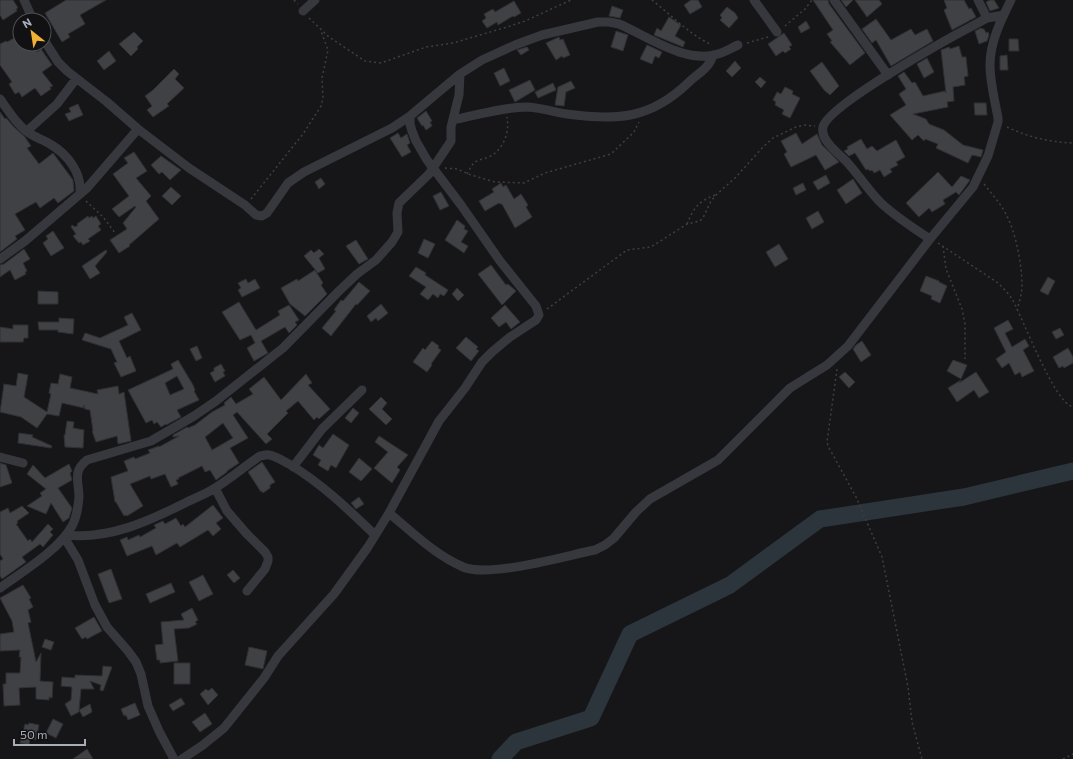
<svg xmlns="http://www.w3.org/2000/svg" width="1073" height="759" font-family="Commissioner,sans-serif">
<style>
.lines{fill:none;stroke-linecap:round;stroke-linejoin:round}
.river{stroke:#2c353c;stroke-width:17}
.building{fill:#404145;stroke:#303034;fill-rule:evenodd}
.path{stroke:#3d3f44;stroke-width:1.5;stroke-dasharray:2 3;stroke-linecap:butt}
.minor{stroke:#37383d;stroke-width:9}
</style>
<rect width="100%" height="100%" fill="#161618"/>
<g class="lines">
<!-- river -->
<path class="river" d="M500,759L516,742L591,718L630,634L730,585L820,519L964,497L1073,471"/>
</g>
<!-- building -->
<path class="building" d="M0,0H13L18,8L16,9L17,11L3,20L0,15Z
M66,0H106L80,15L85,24L68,34L70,37L62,42L45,13Z
M691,0H698L702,7L690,14L684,5Z
M813,0H828L829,4L865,53L850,65L830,42L832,41L827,34L833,30Z
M841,0H853L846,7Z
M855,0H879L882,4L867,17Z
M944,0H964L969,9L971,8L976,17L952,30L944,10L947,8Z
M990,0H994L999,8L990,11L986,2Z
M514,1L521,13L514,17L513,16L498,25L497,22L487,28L482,21L486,18L484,14L493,9L495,12Z
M612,6L623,10L620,18L609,16Z
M727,7L735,13L738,18L729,28L720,20L722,18L720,15Z
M669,17L681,25L675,36L685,42L683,47L654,35L657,28L661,31Z
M876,19L891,40L911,29L915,35L927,29L933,41L891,66L876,40L872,43L862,29Z
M806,21L810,28L801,33L798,27Z
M981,28L982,29H984L986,33L988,32L989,35L987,41L979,44L975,31Z
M616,31L628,35L623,51L611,47Z
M134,32L143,41L137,47L138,49L131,56L119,44Z
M784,33L792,45L789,47L791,49L785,53L783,51L776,56L768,44Z
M20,35V44H33L37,52L41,49L52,65L42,72L53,86L50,87L51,89L41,96L35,88L22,97L19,92L15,94L9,84L12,82L0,65V44L6,41L7,42Z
M559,37L560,40L563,39L570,55L563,58L562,56L556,60L546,43Z
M1009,39H1018L1019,51H1009Z
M647,45L662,52L659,58L655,56L652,64L640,59Z
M959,46L962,57H966L968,76L964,77L965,85L953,87L954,101L947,102L948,107L913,114L926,119L929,124L944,130L963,145L983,150L981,157L972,155L968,163L936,148L938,144L925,139L924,141L918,135L912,140L890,115L906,105L899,94L906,89L898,76L904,72L912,83L915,82L923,96L945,91L946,93L941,50L949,47L950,49Z
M527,47L529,50L521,55L517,50Z
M109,51L116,61L104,70L97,61Z
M1007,55L1008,70H1000V56Z
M927,58L934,72L924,78L917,64Z
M735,61L741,68L732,77L726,71Z
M822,62L839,86L830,95L824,90L810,71Z
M504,68L510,81L500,86L494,73Z
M174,69L179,74L175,79L184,88L167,104L169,106L153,117L147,110L152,106L145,96L153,90Z
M760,77L766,82L761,88L755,82Z
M530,80L535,90L515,102L509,90Z
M571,81L575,88L566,92L564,106L555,105L558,87Z
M553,83L556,90L538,98L535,92Z
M785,87L793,91L792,94L800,98L790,118L782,114L784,110L775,105L776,102L773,100L777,92L781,94Z
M974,103H986L987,115H975Z
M78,104L83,115L69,121L65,114L71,112L69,108Z
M426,111L432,121L430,122L432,126L426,130L423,125L422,126L417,118Z
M0,112L5,119L6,118L14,127L25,137L31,146L27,148L39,164L53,153L73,180L74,191L58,203L54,198L40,208L36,202L15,214L25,230L15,236L17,239L0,252Z
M398,133L401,138L407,134L410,143L407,145L411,152L402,157L390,138Z
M796,133L802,144L817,134L822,145L839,162L825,170L816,155L791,167L784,154L787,152L781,141Z
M861,139L867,149L872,146L877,151L896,140L905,157L896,162L898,165L890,169L892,172L884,177L880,170L874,173L872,170L870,171L868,169L866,170L855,153L849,156L844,151L848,149L847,147Z
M134,152L147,171L136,178L151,196L146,201L159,219L129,245L130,246L119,253L110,240L127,229L123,223L136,207L135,206L119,217L112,209L129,196L113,174L128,163L124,158Z
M161,156L181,170L170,180L162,172L159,174L151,165Z
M938,172L952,187L961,176L970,180L959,195L956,192L943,200L945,204L932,212L929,208L919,217L906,203Z
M826,175L830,183L818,190L813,182Z
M321,178L325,184L319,189L315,182Z
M853,179L862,193L846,204L837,190Z
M501,183L503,187L506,185L514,199L521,194L528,205L526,207L532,217L515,228L502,204H500L499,203L485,211L479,201L494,192L492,189Z
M803,183L806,190L796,195L793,188Z
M171,187L181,196L172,205L162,196Z
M441,192L449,206L440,210L433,196Z
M818,211L824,222L812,229L806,218Z
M88,216L89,218L92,216L93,218L96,216L101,224L98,226L101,230L88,239L90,241L83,245L81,242L79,243L73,236L76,234L71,227L72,225L75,227L78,225L77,224Z
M457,220L465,226L464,229L468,231L461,242L468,246L464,253L445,240Z
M53,231L64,248L51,256L43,243L48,239L46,236Z
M424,239L435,244L428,258L418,253Z
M356,240L368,259L359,264L346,246Z
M779,244L788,259L775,267L766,252Z
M24,249L30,259L23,263L27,271L25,272L26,274L15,280L10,270L0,277V265L4,264Z
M319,249L324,254L319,258L325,269L318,273L304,256L311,250L314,253Z
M106,250L107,252L95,266L100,273L90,279L82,266Z
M491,265L506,285L508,284L516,291L502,305L478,274Z
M416,267L426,273L425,275L448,290L444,296L440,294L438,298L433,294L428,300L420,294L426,287L409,276Z
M315,270L323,283L321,285L327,294L305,316L290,304L281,288L297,279L298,281Z
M926,276L939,281V282L947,286L940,303L931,299L932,296L920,291Z
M1048,277L1055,281L1048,295L1040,291Z
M246,279L248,283L255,279L260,288L242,297L238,290L241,288L238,283Z
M359,282L370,291L357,305L356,304L331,336L322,328L336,311L334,310L341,300L343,301Z
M457,288L464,295L458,301L452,294Z
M38,291L58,292V304H38Z
M239,302L256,330L280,315L278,311L289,305L299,320L295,322L297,325L289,333L285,327L261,341L268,353L254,361L247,348L255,343L251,335L240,340L222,312Z
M381,304L388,313L378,321L376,318L371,322L367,316Z
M505,305L520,322L511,329L506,322L499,327L491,318Z
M132,313L141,330L119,341L127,358L130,356L136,371L121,377L114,363L117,362L111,349L82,340L85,333L100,338L128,325L124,317Z
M59,318L74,319L73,334L58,332V330H39L38,322H59Z
M1008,320L1013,329L1005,333L1012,347L1025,339L1029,346L1023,350L1034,371L1022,377L1020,372L1015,375L1009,363L1002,368L996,359L1006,352L994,328Z
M13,325H28V338H24L23,342H0V327L13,329Z
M1060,328L1064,335L1056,339L1052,332Z
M466,337L478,347L476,349L479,351L471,361L456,348Z
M432,341L439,346L438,348L441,350L431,364L432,365L427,372L413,362L423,348L425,350Z
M862,341L871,355L861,362L853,349L856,345Z
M197,346L202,358L196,361L190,349Z
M1068,348L1073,357V363L1064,368L1063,366L1059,368L1053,357Z
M178,360L193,385L195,390L194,391L199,400L177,410L181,417L166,425V424L161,427L157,422L154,424L152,420L146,423L128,390L173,369L171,364ZM177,376L184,389L170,395L165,383Z
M953,360L967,365L961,379L947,371Z
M221,364L225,371L223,372L225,376L215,382L210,373L214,371V368Z
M845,372L855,382L849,388L839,377Z
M976,372L989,392L979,398L974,390L957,402L948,388L961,380L959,383Z
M18,373L28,375L24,397L47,412L51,394L49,393L51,383L58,384L60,374L72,377L70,388L98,394L97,390L118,386L119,394L124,392L131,441L118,444L117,436L96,442L92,431H93L90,410L85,409L84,405V408L62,403L59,416L47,414L37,428L21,417L0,412L4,384L16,386Z
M306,374L312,383L308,385L330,409L319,419L317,417L314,420L298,401L286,411L288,413L267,434L272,439L266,444L237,412L233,415L248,438L230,448L239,463L227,471V472L216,480L210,470L205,472L202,466L178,478L179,479L176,480L178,484L171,487L165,474L151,479L150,476L130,484L143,506L127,516L126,515L124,516L116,502H115L111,477L128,471L124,461L134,457L135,459L150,453L148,450L159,446V447L179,436L173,437V435L187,427L188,428L195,425L212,412L225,405L224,403L231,397L236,404L253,394L249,389L264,377L281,400ZM223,423L233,438L212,450L205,437Z
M381,397L387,403L382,409L392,419L386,425L369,409Z
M353,408L359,413L351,423L345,418Z
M67,421L74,422L73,428L84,430L83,448L65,447L64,435H65Z
M19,433L33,435L32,437L52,446L51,448L18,443Z
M333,434L349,445L336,468L331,465L328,471L318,465L321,460L313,455L319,445L323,448Z
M379,436L408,455L397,467L400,470L392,483L374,468L388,452L375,442Z
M359,458L372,469L361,481L349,472Z
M262,462L275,482L270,485V488L263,493L262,491L261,492L248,472Z
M0,463L6,465L12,483L0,487Z
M69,464L72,471L70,473L72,480L58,488L72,508L69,518L63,522L51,503L46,514L27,506L42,496L40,493L46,489L27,474L33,465L45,478Z
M359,497L364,504L356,509L351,503Z
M213,505L223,518L216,523L221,529L213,536L208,530L180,547L177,543L156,555L152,546L127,556L120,540L127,537L128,540L139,535L140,537L156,528L154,525L163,521L165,524L176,518L181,526L183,524L185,527Z
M22,506L29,513L17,521L18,523L16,524L28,541L30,539L32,542L48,524L53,529L50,532L53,535L43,547L40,544L22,557L26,562L2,579L0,576V561L3,559L0,554V512L8,508L10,513Z
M111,569L122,599L109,603L98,574Z
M233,570L240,578L234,583L227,575Z
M203,575L213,594L199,601L189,582Z
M171,583L175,592L150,603L146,594Z
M23,585L31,598L29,599L33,607L28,610L31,622L28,623L36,662L41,653L40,681L53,682L52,698L49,697V700L36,699V687L19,688L20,705L4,706L3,684H6V673H20L21,657H19L20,650L0,651V634L14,632L12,621L0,598Z
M192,608L198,620L195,622L197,624L189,628L174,629L178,661L160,663V660H157L155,645L163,644L161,622L184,620L181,614Z
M94,617L102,631L87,639L86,637L82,639L75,628Z
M45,639L54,642L51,650L42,647Z
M249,647L267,651L263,669L245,665Z
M174,663H190V684H174Z
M103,666L112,667L103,691L100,690L101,685L90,681L94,689H81L79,710L90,704L92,712L83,717L79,710V712L71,716L65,704L71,700L72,687L61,686L62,677L75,678V675L102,676Z
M212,688L218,695L208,705L200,694L206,689L208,691Z
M181,698L185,704L173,711L169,705Z
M135,703L140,715L128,720L126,715L124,716L121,709Z
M205,713L212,724L200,732L192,722Z
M53,719L63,724L56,738L46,733Z
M29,723L39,725L36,740L30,738L29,745L20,743L25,724L28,725Z
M87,749L93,759H73Z"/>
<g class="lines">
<!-- path -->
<path class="path" d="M294,0L298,4
M652,0C671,15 690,35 712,45
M309,18L329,37L365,61L381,63L426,47L453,43L507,27L525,21L571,0
M785,26L805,9L812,0
M747,43L768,37
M1007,127C1028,137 1049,142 1073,143
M445,168L457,169L471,175L495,182L524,183L545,173L611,154L634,132L639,122
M467,174C470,169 472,163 477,161C480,159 485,159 489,157C503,150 510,133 507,117
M984,184C992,194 1000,203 1006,214C1016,233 1022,265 1022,286C1022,295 1019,302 1017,310
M251,199L303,134L321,106L323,98L322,78L328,50L321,31
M86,201L103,217L115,233
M687,224C694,207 698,202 715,195
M938,243L998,283C1003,288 1008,293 1012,299C1023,318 1054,403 1073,407
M943,246L946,269L962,309L965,324V359
M547,309L627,250L651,247L687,224L700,221L703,218L711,201L716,195L736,177L763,147L773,138L796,127L804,125L815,126
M837,369L827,442L828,446L856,497L882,557L908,687L912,722L922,759
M1063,759L1073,754"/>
<!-- minor -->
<path class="minor" d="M24,0L33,20
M754,0L777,32
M834,0L888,75
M978,0L987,18
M303,11L315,0
M44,40L58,62L67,71L107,102L138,129L189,168L245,205L256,215L262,216L267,213L288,183L304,172L392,128L410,116L460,74L482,60L515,45L542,35L598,22H609L619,24C649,37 685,64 718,54C725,52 731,48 738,45
M0,99C8,110 15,122 25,130C33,137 42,139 50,144C67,154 82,172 80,194
M453,120C477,115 503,107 528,107C541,108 555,112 567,114C617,121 651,119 689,82C698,73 709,69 713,55
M27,131L57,104L76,79
M930,239C913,228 896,217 881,203C868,190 858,174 846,161C838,153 820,140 823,127C828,105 951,37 976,24L987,18L1004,15
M0,259L25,241L87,188L138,129
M0,457L23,463
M293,467L322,429L362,390
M215,488L227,511L246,533L265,552L268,557V561L265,569L247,591
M389,513C412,532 435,555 463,567C490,578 564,556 595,550L605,545L614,538L636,512L650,499L718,460L790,388L827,365L848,346L930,239L973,187L988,156L998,122V118C995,101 990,83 990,65C990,42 1001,20 1011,0
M66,535C108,540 149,521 185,503C195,498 206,494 215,488C231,478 245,466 260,456C263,456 266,454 269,455C276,456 283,461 289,464C321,483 348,509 375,535
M64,537L78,560L95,605L107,627L128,651L136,662L141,674L148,706L159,731L174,759
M0,588C22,572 59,550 72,526C77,517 78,507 79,497C79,481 72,472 87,460L151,441L194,416L216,401L283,348L339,291L357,274L376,260L392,242L398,232L397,213L399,203L429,174L451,141V127L459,95L460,74
M182,759L203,745L224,728L264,678L278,656L334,594L368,547L389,513L439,421L465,388L482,362L492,352L510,337L536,320L539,315L536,306L500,261L461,205L427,160L416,141L412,131L410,124V116"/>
</g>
<!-- north arrow -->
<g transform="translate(32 32) rotate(330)"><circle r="19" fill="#111113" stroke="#4d4f55"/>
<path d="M0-3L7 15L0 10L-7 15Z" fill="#f2b134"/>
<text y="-6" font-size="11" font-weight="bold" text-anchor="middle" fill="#a8adb8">N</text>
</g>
<!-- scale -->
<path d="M14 739v6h71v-6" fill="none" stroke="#a8adb8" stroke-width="2"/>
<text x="20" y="739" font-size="12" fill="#a8adb8" stroke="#111113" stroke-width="3" paint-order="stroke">50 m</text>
</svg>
